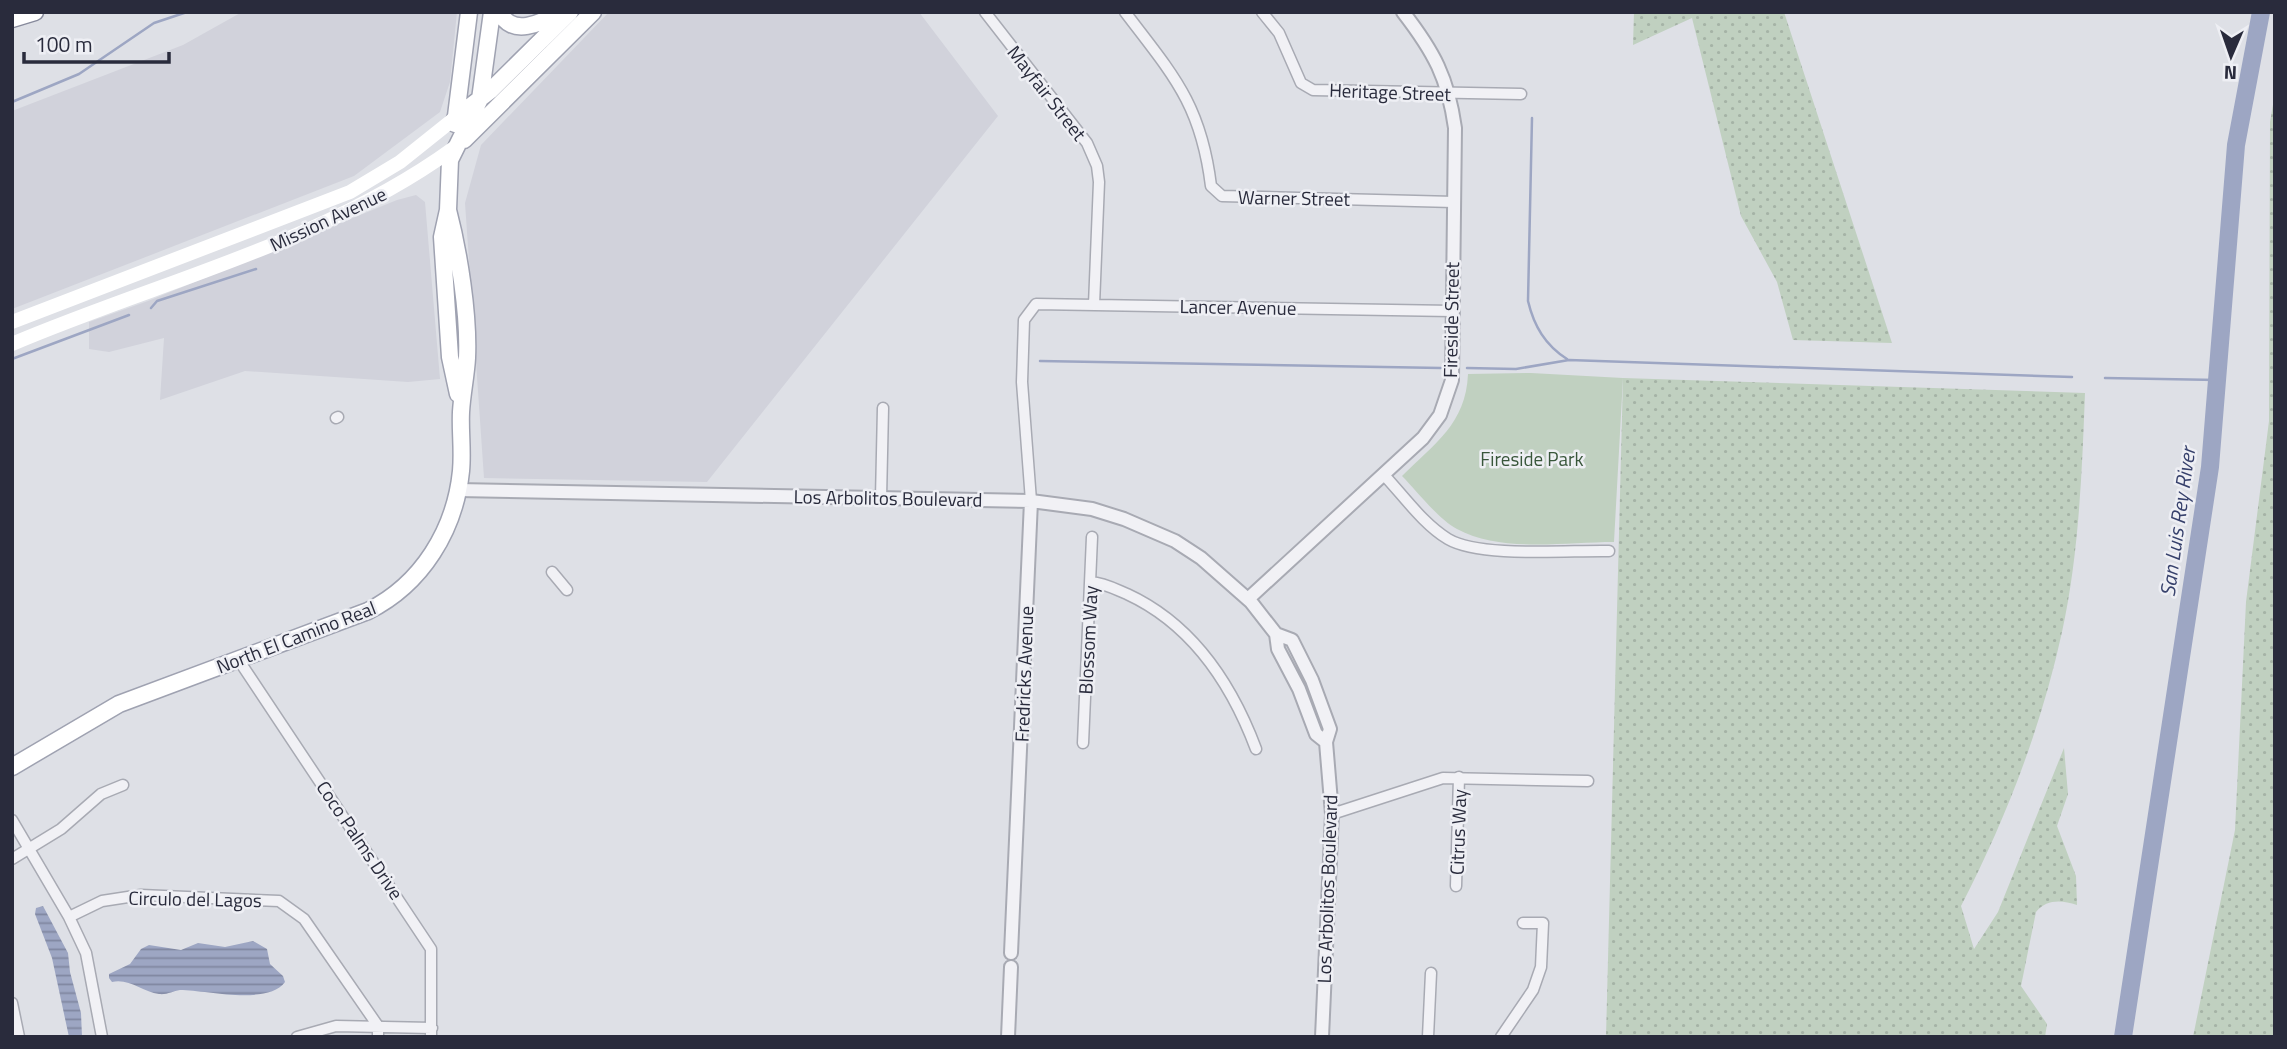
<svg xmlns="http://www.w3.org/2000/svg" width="2287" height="1049" font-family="'Titillium Web',sans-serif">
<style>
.built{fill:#d1d2db}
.grass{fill:url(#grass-dots)}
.park{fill:#c0d0c0}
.water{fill:url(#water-rules)}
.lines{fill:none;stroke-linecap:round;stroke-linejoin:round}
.stream{stroke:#9da6c3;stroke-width:2.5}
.river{stroke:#9da6c3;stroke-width:18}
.minor-casing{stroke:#a8aab3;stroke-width:13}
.tertiary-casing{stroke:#a8aab3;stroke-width:16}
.primary-casing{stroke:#9fa2b1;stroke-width:19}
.trunk-casing{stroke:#878a9c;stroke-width:19}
.minor{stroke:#f1f1f5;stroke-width:10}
.tertiary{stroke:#f1f1f5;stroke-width:12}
.secondary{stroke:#fff;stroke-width:14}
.primary{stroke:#fff;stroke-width:16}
.trunk{stroke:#fff;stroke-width:16}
.labels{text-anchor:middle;stroke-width:5;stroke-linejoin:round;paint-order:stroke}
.street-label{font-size:19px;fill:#292b3c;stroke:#eeeff4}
.park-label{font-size:19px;fill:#38563a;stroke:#eeeff4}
.water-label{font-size:21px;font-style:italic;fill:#37416c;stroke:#eeeff4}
</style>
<defs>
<pattern id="grass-dots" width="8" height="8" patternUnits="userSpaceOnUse" patternTransform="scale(1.75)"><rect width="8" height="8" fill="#c0d0c0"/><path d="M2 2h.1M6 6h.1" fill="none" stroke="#a5b3a6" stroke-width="1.8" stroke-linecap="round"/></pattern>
<pattern id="water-rules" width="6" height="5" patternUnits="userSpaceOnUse" patternTransform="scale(1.75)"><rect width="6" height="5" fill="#9da6c3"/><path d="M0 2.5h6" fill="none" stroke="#8087a0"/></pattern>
</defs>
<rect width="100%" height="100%" fill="#dee0e6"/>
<!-- built -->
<path class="built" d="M242,12H457L450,82L440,112L354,176L12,309V111L183,45Z
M609,12H919L998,116L707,482L484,478L465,203L481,145Z
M416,195L425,202L440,379L408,382L245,371L160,400L164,338L109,352L89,349V322L148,301L397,200Z"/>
<!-- grass -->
<path class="grass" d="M1634,12H1784L1892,343L1793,340L1777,282L1741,216L1692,18L1633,45Z
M2275,93V1037H2193L2235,830L2246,602L2269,421L2270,122Z
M1623,378L2085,393C2082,472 2079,554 2062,632C2041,728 2006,819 1961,906L1974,949L1998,912L2064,748L2068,794L2057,826L2076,876L2077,905C2061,900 2047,899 2036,912L2021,986L2047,1024L2045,1037H1606Z"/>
<!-- park -->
<path class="park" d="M1531,373L1623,378L1614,542C1564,542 1502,553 1457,529C1439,520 1416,490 1402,476C1434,444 1466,424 1468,374Z"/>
<!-- water -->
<path class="water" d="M43,906L68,953L70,972L81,1013L82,1037H69L52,958L35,914L36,908Z
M253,941L267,949L270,964L283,976L285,982C267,1006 206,990 180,990C173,991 167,995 159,994C143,992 129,978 112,982L109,978V974L130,964L141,949L149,945L181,950L198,943L225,947Z"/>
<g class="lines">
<!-- stream -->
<path class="stream" d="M12,102L79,74L154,23L187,12
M1532,118L1528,301C1534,326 1545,345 1567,359
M151,308L157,301L256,269
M12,359L129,315
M1040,361L1441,368
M1467,368L1516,369L1569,360L2072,377
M2105,378L2217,380"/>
<!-- river -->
<path class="river" d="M2123,1037L2210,467L2236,145L2261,12"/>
<!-- minor casing -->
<g class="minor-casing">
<path id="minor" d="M985,12L1087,143L1097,166L1099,182L1094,305
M1125,12C1173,75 1201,104 1211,186L1222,196L1454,202
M1262,12L1279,33L1301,83L1313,90L1521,94
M336,418L338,417
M1383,474C1403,495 1423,524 1448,539C1480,558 1570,550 1609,551
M881,498L883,408
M1031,501L1022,382L1024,320L1036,304L1452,311
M552,572L567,590
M1091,582C1104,583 1115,589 1127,594C1192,624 1232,685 1256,749
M238,659L431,949V1037
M1083,743L1092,537
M1332,814L1443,778L1588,781
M12,820L69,917L86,953L102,1037
M12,859L61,829L101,794L123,785
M1456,886L1459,777
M69,917L102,901L141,895L279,901L304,919L378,1026V1037
M12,1003L19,1037
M297,1037L336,1026L432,1028
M1428,1037L1431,973
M1501,1037L1533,990L1541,967L1543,923H1523"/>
</g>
<!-- tertiary casing -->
<g class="tertiary-casing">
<path id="tertiary" d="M458,490L1031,501L1092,509L1124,519L1175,541L1201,558L1251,602L1276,634L1278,649L1299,689L1316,734L1326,742
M1248,599L1423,438L1440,415L1452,380L1455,128C1448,78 1434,52 1403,12
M1276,634L1292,640L1312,680L1330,729L1326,742L1332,814L1322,1037
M1011,953L1031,501
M1008,1037L1011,967"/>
</g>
<!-- primary casing -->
<g class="primary-casing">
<path id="primary" d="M500,12C511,38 542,23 559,12
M455,118L490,91L570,12
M455,124L469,12
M464,140L593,12
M458,394L450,357L442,237L448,210L450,160L480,99L492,12
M12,767L119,704L368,611C422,584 455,530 461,471C463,451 460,431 461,412C462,394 466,376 467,358C469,315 459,252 448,210"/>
</g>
<!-- trunk casing -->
<g class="trunk-casing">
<path id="trunk" d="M12,19L35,12"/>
</g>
<!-- minor -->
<use href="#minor" class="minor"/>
<!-- tertiary -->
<use href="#tertiary" class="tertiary"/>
<!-- secondary -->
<path class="secondary" d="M12,322L350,192L400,162L455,118
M12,344C160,281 323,243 454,148"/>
<!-- primary -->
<use href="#primary" class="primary"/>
<!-- trunk -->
<use href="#trunk" class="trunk"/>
</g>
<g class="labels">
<!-- street labels -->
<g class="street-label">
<text transform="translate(1390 92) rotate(2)" y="7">Heritage Street</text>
<text transform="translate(1047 93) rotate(52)" y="7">Mayfair Street</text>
<text transform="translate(1294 198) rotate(1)" y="7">Warner Street</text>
<text transform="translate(328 219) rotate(-25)" y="7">Mission Avenue</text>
<text transform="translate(1238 307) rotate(1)" y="7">Lancer Avenue</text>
<text transform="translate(1451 320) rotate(-89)" y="7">Fireside Street</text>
<text transform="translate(888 498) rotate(1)" y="7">Los Arbolitos Boulevard</text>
<text transform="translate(296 637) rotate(-21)" y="7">North El Camino Real</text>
<text transform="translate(1088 640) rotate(-87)" y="7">Blossom Way</text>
<text transform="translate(1024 674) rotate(-88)" y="7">Fredricks Avenue</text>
<text transform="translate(1458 832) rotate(-88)" y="7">Citrus Way</text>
<text transform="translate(360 840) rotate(56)" y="7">Coco Palms Drive</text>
<text transform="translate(1327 889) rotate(-88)" y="7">Los Arbolitos Boulevard</text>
<text transform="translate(195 899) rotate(1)" y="7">Circulo del Lagos</text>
</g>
<!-- park labels -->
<g class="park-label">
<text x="1532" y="466">Fireside Park</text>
</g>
<!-- water labels -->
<g class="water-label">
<text transform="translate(2178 522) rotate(-82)" y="7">San Luis Rey River</text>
</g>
</g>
<!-- border -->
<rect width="2287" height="1049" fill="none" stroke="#292b3c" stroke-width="28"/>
<!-- north arrow -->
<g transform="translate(2231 56) rotate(182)" stroke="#eeeff4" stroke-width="5" paint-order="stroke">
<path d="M0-5L12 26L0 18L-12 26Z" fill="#292b3c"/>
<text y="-10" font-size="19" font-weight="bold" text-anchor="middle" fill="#292b3c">N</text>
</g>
<!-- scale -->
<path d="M24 52v10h145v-10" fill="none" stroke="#292b3c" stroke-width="3.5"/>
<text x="35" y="52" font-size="21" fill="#292b3c" stroke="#eeeff4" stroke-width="5" paint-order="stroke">100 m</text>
</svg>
